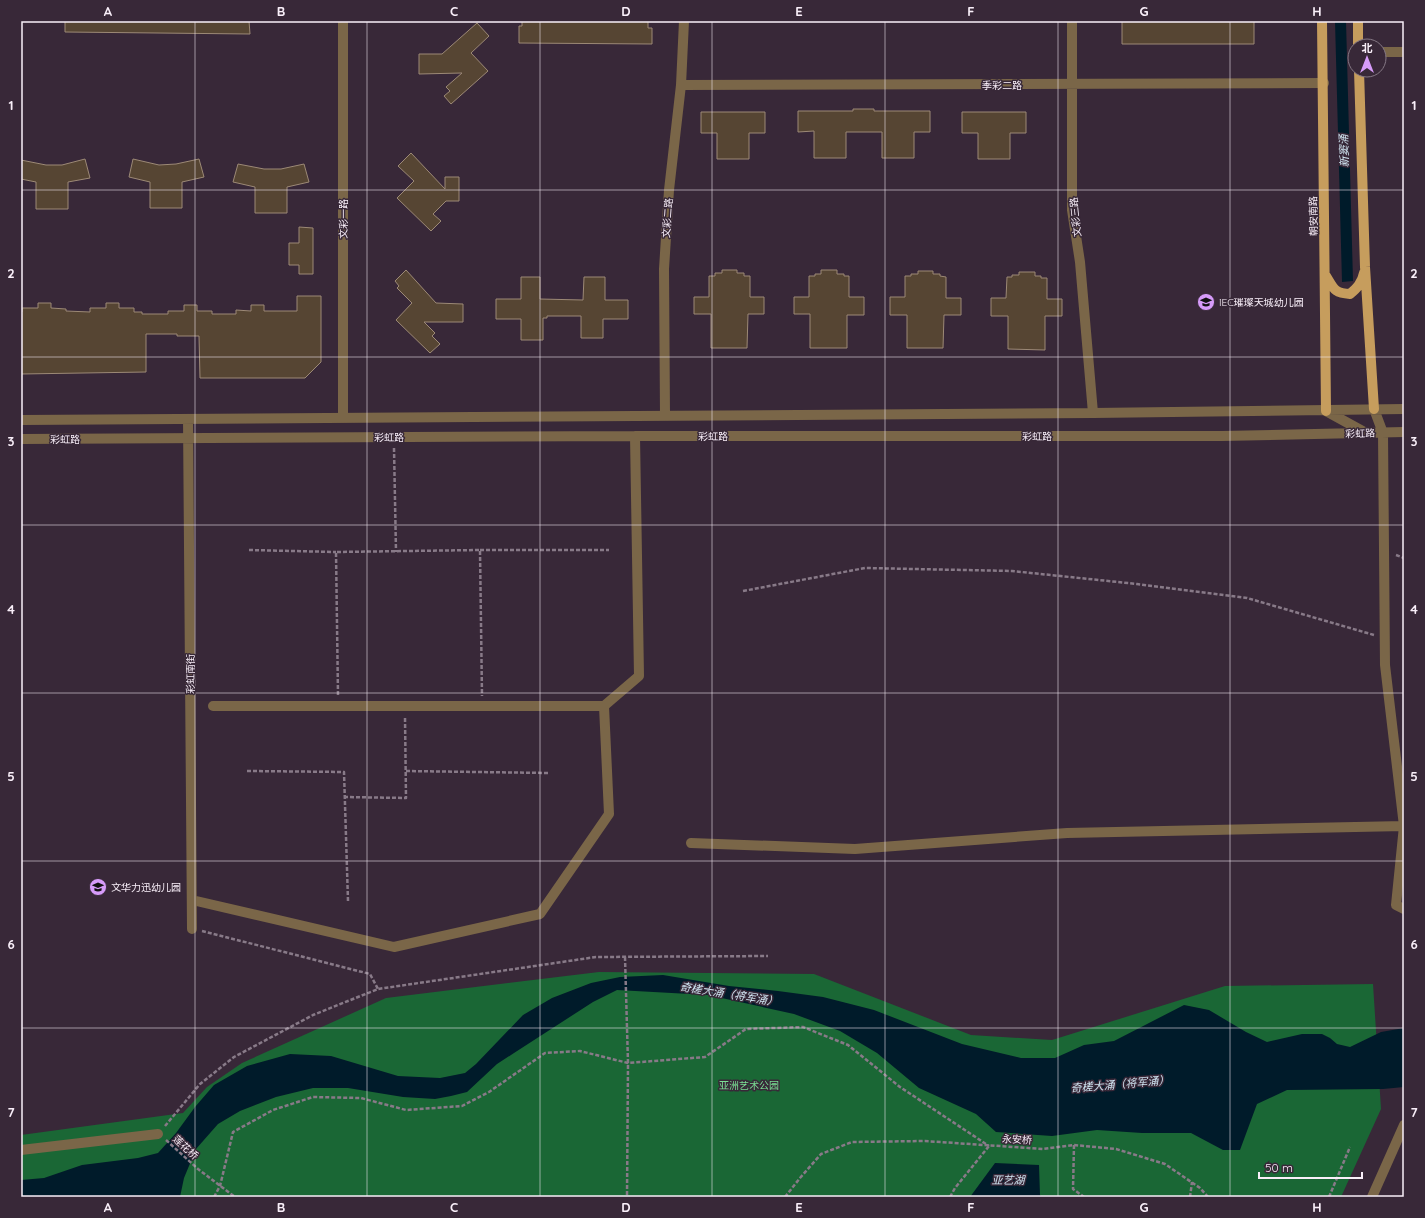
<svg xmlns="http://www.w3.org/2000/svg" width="1425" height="1218" font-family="Quicksand,'Noto Sans SC',sans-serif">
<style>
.green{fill:#1a6735}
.water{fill:#001b2a}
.building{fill:#564533;stroke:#9c8976}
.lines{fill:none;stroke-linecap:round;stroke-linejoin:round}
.path{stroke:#887a88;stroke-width:2.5;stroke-dasharray:4 2;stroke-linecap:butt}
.minor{stroke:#7a6648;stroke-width:10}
.major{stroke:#c69d5d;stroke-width:10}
.grid{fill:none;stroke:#f9eff9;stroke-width:1;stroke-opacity:0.55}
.labels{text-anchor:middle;stroke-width:3;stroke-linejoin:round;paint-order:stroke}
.street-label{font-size:10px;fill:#f9eff9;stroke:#382838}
.poi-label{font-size:10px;fill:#f9eff9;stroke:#382838;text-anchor:start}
.park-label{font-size:10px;fill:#7adf94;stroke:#382838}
.water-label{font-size:11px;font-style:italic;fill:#cee3f0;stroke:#382838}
.neatline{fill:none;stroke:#f9eff9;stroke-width:1.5}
.grid-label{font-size:13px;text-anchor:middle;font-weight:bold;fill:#f9eff9}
</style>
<rect width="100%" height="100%" fill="#382838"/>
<!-- green -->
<path class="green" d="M599,972L814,974L971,1035L1052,1040L1225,986L1373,984L1381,1109L1341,1197H21V1135L183,1113L207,1087L242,1063L386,998Z"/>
<!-- water -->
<path class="water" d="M1335,21H1346L1353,281L1342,282Z
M663,975L729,986L778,991L823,997L874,1010L962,1044L1021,1058H1055L1084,1045L1114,1041L1184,1005L1209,1010L1246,1032L1267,1042L1302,1034H1322L1330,1038L1337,1044L1350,1047L1381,1032L1404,1028V1087L1383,1089L1287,1090L1257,1104L1240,1150H1223L1191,1133H1142L1097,1130L1052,1136L996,1132L976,1114L919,1088L877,1053L840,1031L794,1014L708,995L617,990L593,1002L514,1053L497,1064L467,1092L451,1096L435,1099L403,1097L348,1088H313L276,1097L240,1111L218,1124L196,1149L184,1178L180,1197H21V1180L44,1178L82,1165L138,1158L158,1153L176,1133L195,1107L214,1085L247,1066L290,1054L331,1056L398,1076L440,1078L465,1073L476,1064L523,1015L552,998L591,983L620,977Z
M995,1163L1039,1165L1040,1195L1042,1197H970Z"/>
<!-- building -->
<path class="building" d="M65,21H249L250,34L65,32Z
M522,21H648V28H652V44L519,43V26H522Z
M1122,21H1254V44H1122Z
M477,23L489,36L471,53L488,71L451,104L444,96L450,91L446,87L462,73L419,74V54H442Z
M853,109H874V111H930V132H914V158H882V132H846V158H814V131L798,132V111H853Z
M701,112H765V133H749V159H717V133H701Z
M962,112H1026V133H1010V159H978V133H962Z
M411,153L445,189V177H459V201H446L433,214L441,221L431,231L397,198L414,181L398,166Z
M85,159L90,178L68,182V209H36V182L21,179V160L46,165H62Z
M133,159L159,165L176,164L199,159L204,177L182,182V208H150V182L129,177Z
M238,164L264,169H281L304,164L309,182L287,187V213H255V187L233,182Z
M299,227L313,228V274H299V265H289V243H299Z
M406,270L436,303L463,304V322H424L435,333L432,336L440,344L430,353L396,320L412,303L397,288L399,286L395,281Z
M722,270H737V273H744V276H750V297H764V314H748L747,348H711V314H694V297H709V276H715V273H722Z
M821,270H837V274H844V276H849V297H864V315H847V348H810V314H794V297H809V276H815V274H821Z
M918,271H933V274H940V276L946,277V298H961V315H944L943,348H907V315H890V297H905V276H911V274H918Z
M1019,272H1035V276H1041V278H1047V299H1062V316H1045V350L1008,349V316H991V298H1006L1007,277H1012V275H1019Z
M521,277H540V299L583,300L584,277H605V300H628V319H603V338H581V316H547V318H543V340H521V319H496V299H521Z
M297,296H321V362L305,378H200L199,336H177V334H146V372L21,374V312H22V308H38V303H51V308L66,309V311L90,312V308H106V303H119V308H134V312H142V314H168V311H184V305H197V311H212V314H236V310L251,311V305H264V311H297Z"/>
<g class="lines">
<!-- path -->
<path class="path" d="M394,448L396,552
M249,550L336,552
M480,550H609
M1396,555L1404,558
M743,591L865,568L1012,571L1137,584L1247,598L1374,635
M338,695L336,552L480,550L482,696
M247,771L344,772L348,901
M406,771L550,773
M344,797L406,798L405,717
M202,931L370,974L378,989
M625,957L628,1063L627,1197
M165,1126L200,1084L234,1057L313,1015L378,989L596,957L768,956
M166,1140L198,1169L235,1197
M1074,1145L1073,1189L1084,1197
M214,1197L220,1186L233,1132L273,1110L313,1097L361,1098L406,1110L462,1106L489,1092L545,1053L580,1051L628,1063L705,1057L746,1029L803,1027L848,1045L900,1087L989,1146
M785,1197L800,1178L821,1154L852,1142L925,1141L1043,1149L1074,1145L1116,1149L1165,1164L1200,1188L1208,1197
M950,1197L955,1188L989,1146
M1190,1197L1192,1182
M1329,1197L1350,1147"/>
<!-- minor -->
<path class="minor" d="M343,21V418
M1072,21V210L1080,262L1093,413
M1379,52H1404
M681,85L1324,83
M1374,409L1383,433L1385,665L1404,826L1396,905L1404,909
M1326,411L1366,433
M665,416L664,269L669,190L681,85L684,21
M188,419L192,929
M21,420L1093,413L1404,409
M21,439L635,436H1222L1404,432
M213,706H604
M691,843L855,849L1067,833L1404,826
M192,900L394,947L540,914L609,814L604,706L639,676L635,436
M21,1150L158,1134
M1372,1197L1404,1125"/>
<!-- major -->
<path class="major" d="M1322,21L1326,411
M1358,21V46
M1359,70L1365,267L1374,409
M1326,276C1334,289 1334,293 1350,294C1357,288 1362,283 1364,273"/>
</g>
<!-- grid -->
<path class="grid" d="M195,21V1197M367,21V1197M540,21V1197M712,21V1197M885,21V1197M1058,21V1197M1230,21V1197M21,190H1404M21,357H1404M21,525H1404M21,693H1404M21,861H1404M21,1028H1404"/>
<!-- icons -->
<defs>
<g id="school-disc" transform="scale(0.9)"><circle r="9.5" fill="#d69bf9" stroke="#382838"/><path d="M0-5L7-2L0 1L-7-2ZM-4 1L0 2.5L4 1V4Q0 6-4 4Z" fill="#111"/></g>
</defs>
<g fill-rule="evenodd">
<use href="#school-disc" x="1206" y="302"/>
<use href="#school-disc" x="98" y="887"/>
</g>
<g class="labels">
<!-- street labels -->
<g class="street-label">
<text x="1002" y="89">季彩二路</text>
<text transform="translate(1313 216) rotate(-91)" y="4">朝安南路</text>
<text transform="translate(1075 217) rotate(-96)" y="4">文彩三路</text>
<text transform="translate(667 218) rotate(-86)" y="4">文彩二路</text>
<text transform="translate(343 219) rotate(-90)" y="4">文彩一路</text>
<text transform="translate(1360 433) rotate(-2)" y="4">彩虹路</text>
<text x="713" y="440">彩虹路</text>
<text x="1037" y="440">彩虹路</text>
<text x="389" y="441">彩虹路</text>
<text x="65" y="443">彩虹路</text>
<text transform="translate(190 674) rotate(-90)" y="4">彩虹南街</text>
<text transform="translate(1017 1139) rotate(3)" y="4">永安桥</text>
<text transform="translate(186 1147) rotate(43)" y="4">莲花桥</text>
</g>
<!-- poi labels -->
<g class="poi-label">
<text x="1219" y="306">IEC璀璨天城幼儿园</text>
<text x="111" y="891">文华力迅幼儿园</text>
</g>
<!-- park labels -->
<g class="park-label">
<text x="749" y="1089">亚洲艺术公园</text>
</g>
<!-- water labels -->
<g class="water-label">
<text transform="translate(1344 151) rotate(-92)" y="4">新窦涌</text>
<text transform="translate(729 994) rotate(9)" y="4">奇槎大涌（将军涌）</text>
<text transform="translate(1120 1084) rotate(-5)" y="4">奇槎大涌（将军涌）</text>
<text x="1008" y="1184">亚艺湖</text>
</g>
</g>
<!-- border -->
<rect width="1425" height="1218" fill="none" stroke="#382838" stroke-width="44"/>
<!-- north arrow -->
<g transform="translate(1367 58)"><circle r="19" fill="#382838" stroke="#857885"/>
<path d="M0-3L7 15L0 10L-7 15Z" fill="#d69bf9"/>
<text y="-6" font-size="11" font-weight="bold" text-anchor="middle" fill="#f9eff9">北</text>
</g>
<!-- scale -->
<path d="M1259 1172v6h103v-6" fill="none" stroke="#f9eff9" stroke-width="2"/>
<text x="1265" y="1172" font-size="12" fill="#f9eff9" stroke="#382838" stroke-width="3" paint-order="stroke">50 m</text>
<rect x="22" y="22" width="1381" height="1174" class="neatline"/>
<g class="grid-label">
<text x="108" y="16">A</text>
<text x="281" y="16">B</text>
<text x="454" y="16">C</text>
<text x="626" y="16">D</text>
<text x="799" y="16">E</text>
<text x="971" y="16">F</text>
<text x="1144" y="16">G</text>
<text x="1317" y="16">H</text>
<text x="11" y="110">1</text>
<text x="1414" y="110">1</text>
<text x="11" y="278">2</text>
<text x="1414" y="278">2</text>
<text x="11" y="446">3</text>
<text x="1414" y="446">3</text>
<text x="11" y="614">4</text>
<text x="1414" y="614">4</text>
<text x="11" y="781">5</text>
<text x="1414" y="781">5</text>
<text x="11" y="949">6</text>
<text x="1414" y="949">6</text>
<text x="11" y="1117">7</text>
<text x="1414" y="1117">7</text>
<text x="108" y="1212">A</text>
<text x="281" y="1212">B</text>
<text x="454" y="1212">C</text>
<text x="626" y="1212">D</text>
<text x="799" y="1212">E</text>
<text x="971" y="1212">F</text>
<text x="1144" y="1212">G</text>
<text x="1317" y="1212">H</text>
</g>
</svg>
